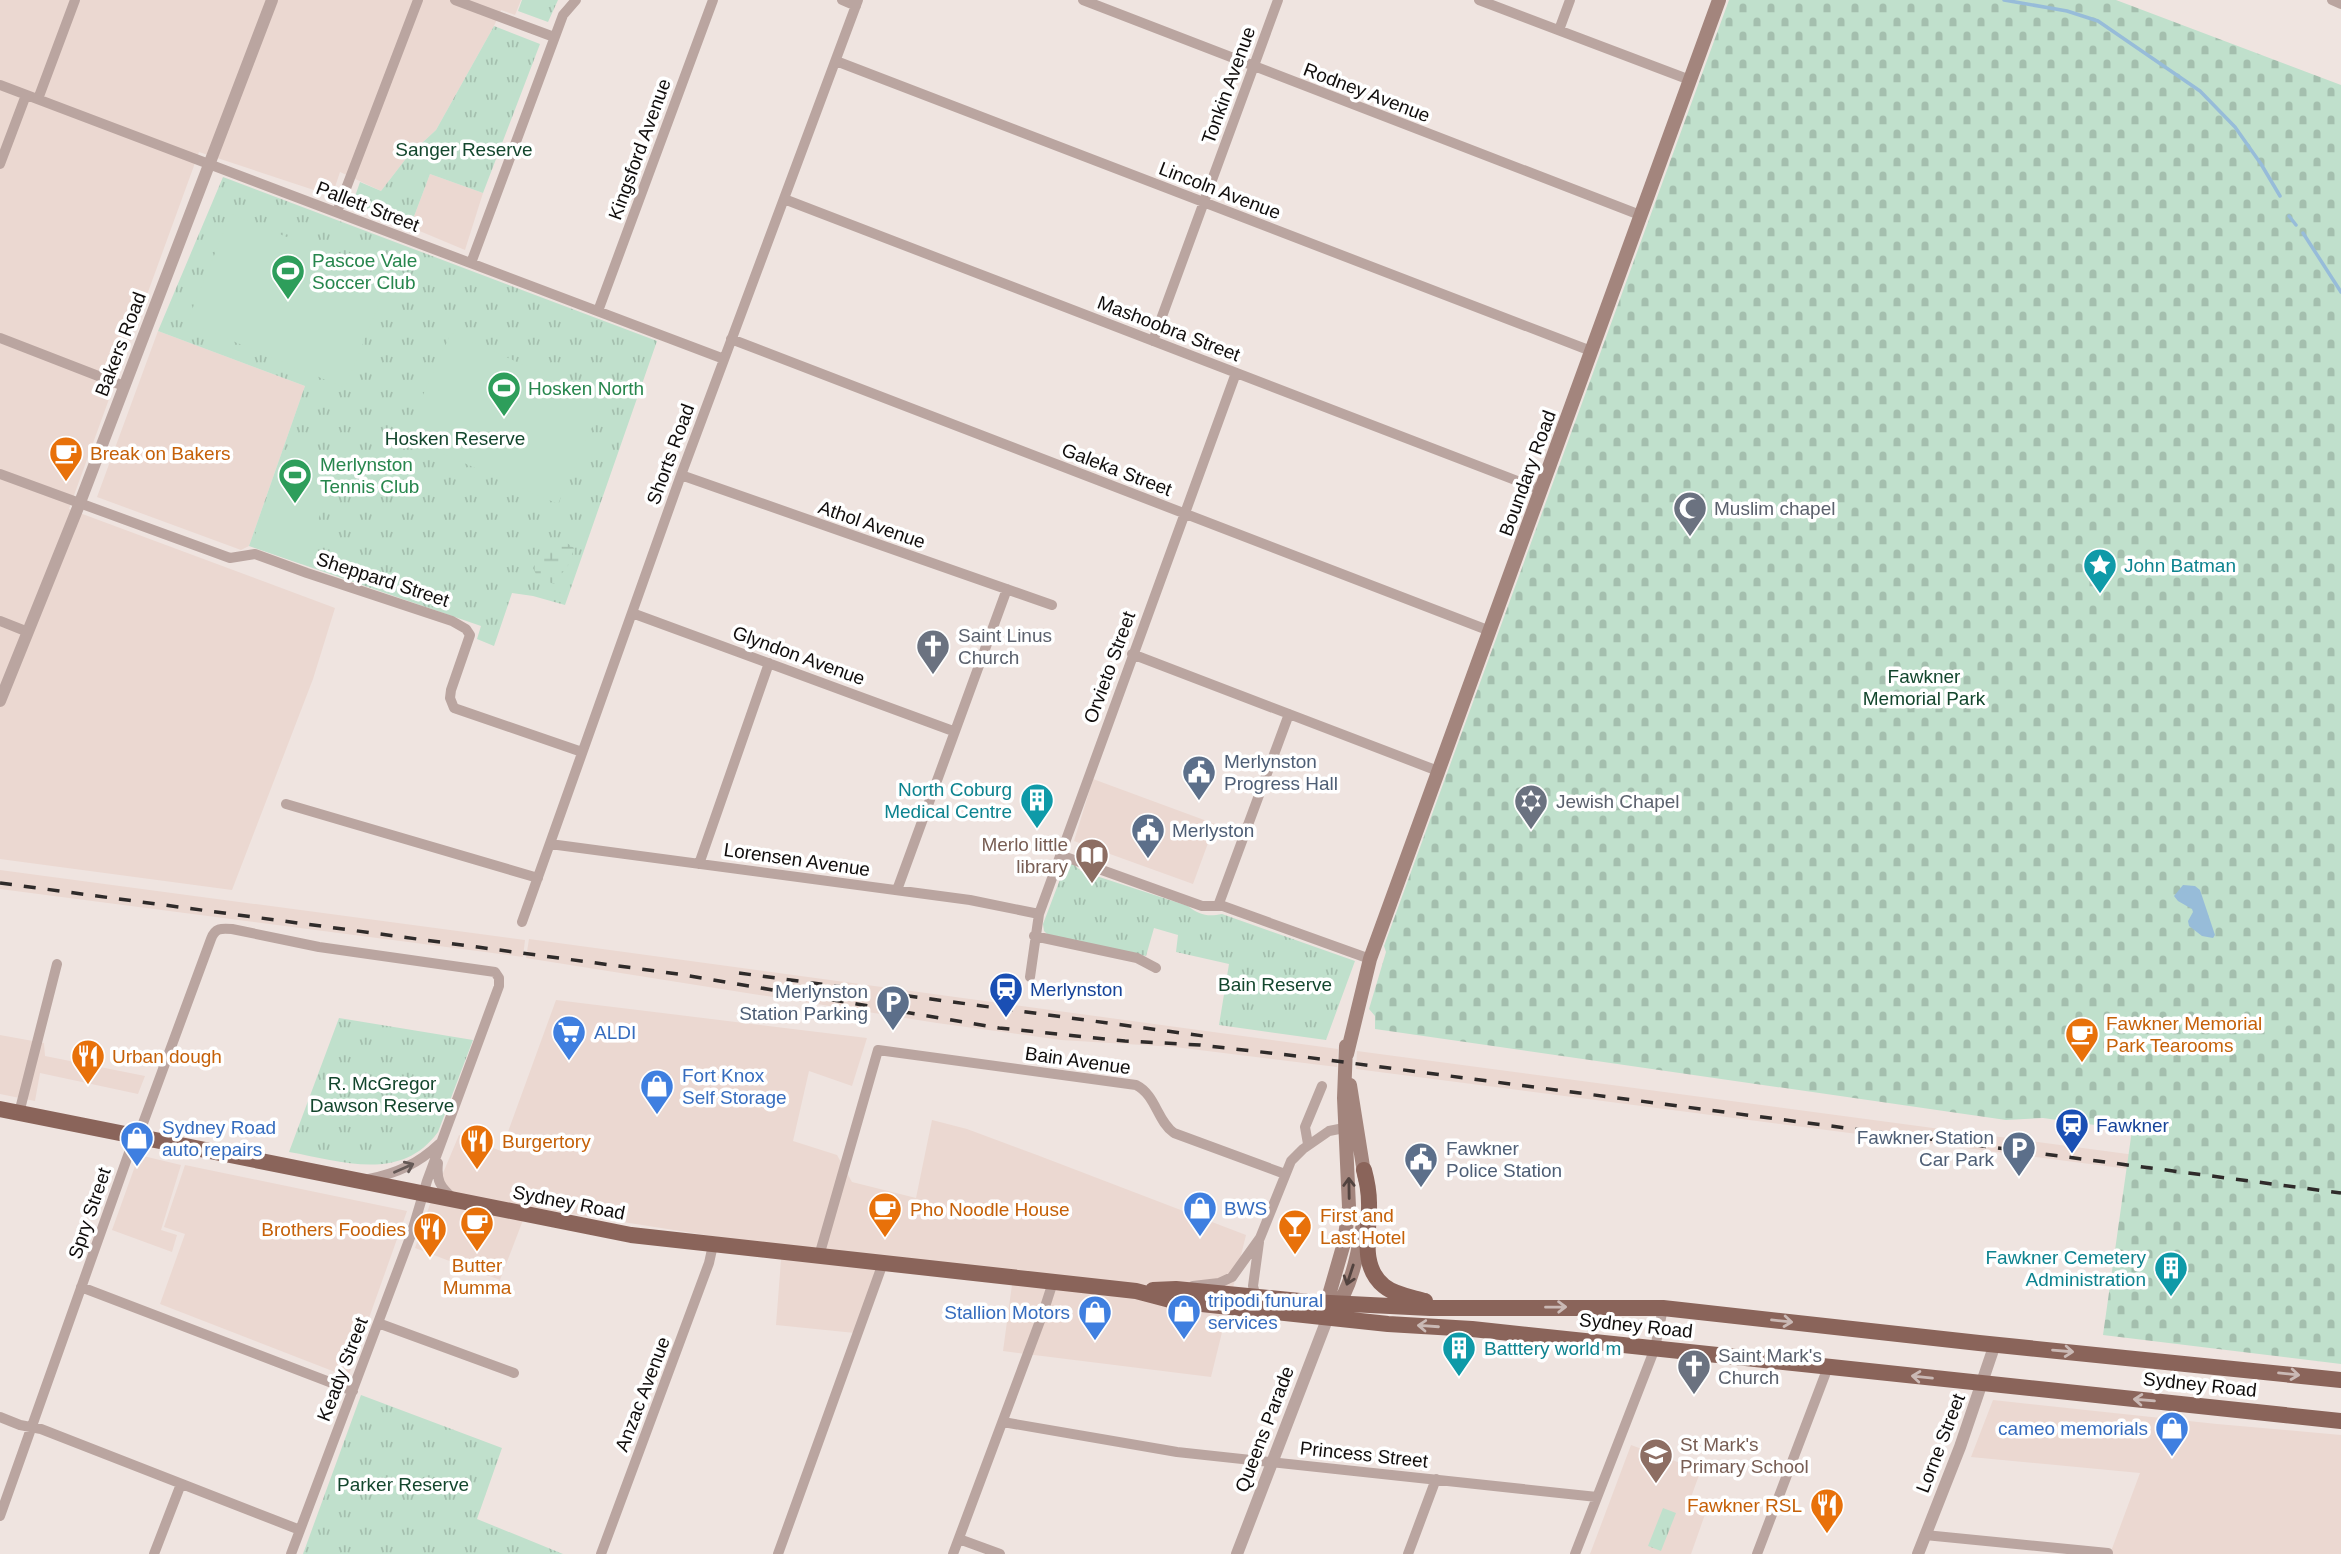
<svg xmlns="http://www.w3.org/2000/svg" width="2341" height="1554" font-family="Helvetica,sans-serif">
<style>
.built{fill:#ebd8d1}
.grass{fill:url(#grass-tufts)}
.wetland{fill:url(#wetland-marsh)}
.cemetery{fill:url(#cemetery-stones)}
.garden{fill:#c0e0cc}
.water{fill:#97bcd9}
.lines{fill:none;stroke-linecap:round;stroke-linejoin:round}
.stream{stroke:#97bcd9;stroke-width:3.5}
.minor{stroke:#baa5a0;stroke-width:10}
.tertiary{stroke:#baa5a0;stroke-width:12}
.secondary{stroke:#a3857d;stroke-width:14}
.trunk{stroke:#8a645a;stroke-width:16}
.rail{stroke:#2f2b2a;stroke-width:3.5;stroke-dasharray:12 12;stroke-linecap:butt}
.oneway{stroke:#655956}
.oneway2{stroke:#52433f}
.oneway3{stroke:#cab9b5}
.labels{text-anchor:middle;stroke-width:7;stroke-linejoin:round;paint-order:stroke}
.street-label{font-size:19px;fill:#100d0c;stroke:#fff}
.park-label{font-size:19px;fill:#13462d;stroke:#fff}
.leisure-label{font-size:19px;fill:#27864d;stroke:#fff;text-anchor:start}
.food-label{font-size:19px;fill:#c56008;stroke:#fff;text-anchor:start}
.worship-label{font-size:19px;fill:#5b616d;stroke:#fff;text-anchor:start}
.culture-label{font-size:19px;fill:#0d838f;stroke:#fff;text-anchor:start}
.service-label{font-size:19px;fill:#4e5e75;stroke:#fff;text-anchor:start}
.education-label{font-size:19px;fill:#785e54;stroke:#fff;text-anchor:end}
.transit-label{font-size:19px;fill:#164399;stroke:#fff;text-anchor:start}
.shop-label{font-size:19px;fill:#366cbe;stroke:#fff;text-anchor:start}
</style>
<defs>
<pattern id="grass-tufts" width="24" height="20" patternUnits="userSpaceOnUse" patternTransform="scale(1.75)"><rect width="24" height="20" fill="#c0e0cc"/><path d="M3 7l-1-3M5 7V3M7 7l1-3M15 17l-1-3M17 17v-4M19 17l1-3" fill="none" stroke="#a4bfae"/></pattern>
<pattern id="wetland-marsh" width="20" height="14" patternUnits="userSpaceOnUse" patternTransform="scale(1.75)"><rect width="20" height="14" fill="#c0e0cc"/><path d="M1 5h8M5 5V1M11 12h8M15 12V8" fill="none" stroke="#a4bfae"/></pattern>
<pattern id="cemetery-stones" width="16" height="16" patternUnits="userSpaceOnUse" patternTransform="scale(1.75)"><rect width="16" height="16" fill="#c0e0cc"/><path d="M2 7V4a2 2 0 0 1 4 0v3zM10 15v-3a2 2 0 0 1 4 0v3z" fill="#a4bfae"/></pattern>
</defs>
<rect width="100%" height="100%" fill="#efe4e0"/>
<!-- built -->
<path class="built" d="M0,0H521L515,15L501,10L494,26L436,130L408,156L381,191L340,172L332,196L199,152L69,509L335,608L313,679L232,890L0,859Z
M430,174L483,193L465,250L410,227Z
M158,331L305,386L249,546L241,550L97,497Z
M1093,779L1215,824L1193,884L1074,841Z
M0,870L525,940L523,957L0,889Z
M529,939L1338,1049L1337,1067L1175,1047L1061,1040L937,1023L526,958Z
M556,1000L867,1038L852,1086L809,1071L793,1141L837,1155L852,1182L916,1198L932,1120L967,1129L1037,1155L1246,1235L1211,1377L1003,1351L1014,1270L880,1258L855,1333L776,1325L782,1247L528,1207L500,1280L415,1248L430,1204L459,1135L501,1151Z
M0,1035L44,1043L45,1056L145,1076L138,1094L40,1073L35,1101L0,1094Z
M1357,1051L2255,1171L2252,1185L1356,1069Z
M139,1155L181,1165L161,1230L177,1235L172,1252L112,1230Z
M185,1165L407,1211L348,1377L160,1304L185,1234L164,1227Z
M1993,1400L2217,1424L2341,1435V1554H2110L2140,1473L1971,1457Z
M1631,1445L1697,1469L1702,1467L1690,1500L1708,1506L1691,1554H1590Z"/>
<!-- grass -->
<path class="grass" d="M522,0H558L548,22L518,11Z
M494,26L540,44L483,193L430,174L410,227L352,205L360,182L381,191L408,156L436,130Z
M223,177L657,341L565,605L533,596L512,593L494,646L477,639L481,626L249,546L305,386L158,331Z
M1072,863L1081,871L1188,906C1199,915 1208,917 1222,914L1355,961L1326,1040L1219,1025L1229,964L1176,952L1178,935L1154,928L1146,956L1048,935L1044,931L1043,924L1064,869Z
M339,1018L473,1040L438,1132C401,1183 341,1161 289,1152Z
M361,1395L502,1448L477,1519L563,1554H303Z
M1663,1508L1676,1513L1661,1551L1648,1546Z"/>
<!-- wetland -->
<path class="wetland" d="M554,541H564L574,548L569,564L554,584L538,578L533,568C539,557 543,547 554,541Z"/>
<!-- cemetery -->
<path class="cemetery" d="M1729,0H2116L2341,85V1364L2103,1335L2132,1130L2043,1118L2006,1120L1375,1029V1016L1369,1009L1386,952L1384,946Z"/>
<!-- garden -->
<path class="garden" d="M231,214L389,279L345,388L187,322Z
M451,333L604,400L558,504L404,437Z
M287,447L338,465L302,564L251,546Z"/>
<!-- water -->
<path class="water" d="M2183,885L2195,886L2200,890L2215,935L2213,938L2202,936L2189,926L2188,921L2193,912L2192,909L2178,901L2174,896Z"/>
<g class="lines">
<!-- stream -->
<path class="stream" d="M2004,0L2067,11L2098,21L2200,91L2235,127L2261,164L2280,196
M2289,216L2296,225
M2303,233L2341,292"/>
<!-- minor -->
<path class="minor" d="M455,0L554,37
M842,0L856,6
M1083,0L1640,215
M1479,0L1690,80
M2332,0L2341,4
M1559,30L1570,0
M836,61L1591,351
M0,85L724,359
M38,99L75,0
M0,164L26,95
M784,199L1541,490
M337,212L418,0
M471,263L563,15L576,0
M598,311L713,0
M0,338L124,386
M731,339L1490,631
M1153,341L1278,0
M0,474L230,558L255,554L307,573L452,621L466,629L470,635L451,690L450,698L454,708L582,752
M681,475L1052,605
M632,613L953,731
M0,621L28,632
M1132,654L1438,771
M286,804L538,878
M550,844L970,900L1039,914
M1060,855L1202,906H1223L1370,959
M699,864L769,663
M897,890L1007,589
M1218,906L1289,714
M522,922L681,475L858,0
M1034,936L1137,958L1156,968
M1030,977L1039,914L1236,373
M19,1113L57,964
M1308,1144L1305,1127L1322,1086
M438,1163C436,1180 440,1187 453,1198
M369,1179C397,1173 418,1164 439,1144
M819,1256L878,1050L1136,1085C1156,1095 1157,1121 1174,1133L1285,1174
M1193,1286L1219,1283L1232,1277L1260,1238L1291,1161L1303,1149L1329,1131L1349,1127
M81,1287L353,1391
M1256,1297L1253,1286L1259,1242
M378,1323L514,1373
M0,1417L20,1425L41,1429L300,1530
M1003,1422L1177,1452L1597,1497
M0,1516L130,1150L142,1126L211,939C215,928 221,928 232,929L319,947L495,972L499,978V986L427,1181L411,1235L291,1554
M1925,1535L2108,1553
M959,1539L1000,1554
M154,1554L181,1484
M601,1554L709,1263L713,1245
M778,1554L883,1263
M953,1554L1043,1313L1053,1282
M1408,1554L1436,1479
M1575,1554L1655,1348L1663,1308
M1757,1554L1828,1367"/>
<!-- tertiary -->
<path class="tertiary" d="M0,701L79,505L272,0
M1237,1554L1328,1317
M1918,1554L1960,1447L1995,1344"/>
<!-- secondary -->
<path class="secondary" d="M1347,1054L1370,959L1719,0
M1350,1085L1365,1179
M1334,1310C1352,1288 1358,1251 1363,1224
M1328,1313L1327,1302L1344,1243L1349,1207L1344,1098L1346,1046"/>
<!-- trunk -->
<path class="trunk" d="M0,1109L631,1235L1136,1291L1174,1301L1248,1309L1388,1324L1472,1329L2341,1421
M1364,1170C1367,1181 1369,1191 1369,1203C1370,1230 1359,1266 1384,1286C1395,1295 1411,1297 1425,1301
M1153,1290L1176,1289L1310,1302L1430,1308H1663L1979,1343L2341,1380"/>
<!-- rail -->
<path class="rail" d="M0,883L678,974L999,1028L1125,1041L1200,1045L1305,1057L2341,1193
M739,973L1211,1037"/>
</g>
<!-- one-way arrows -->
<defs><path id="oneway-shaft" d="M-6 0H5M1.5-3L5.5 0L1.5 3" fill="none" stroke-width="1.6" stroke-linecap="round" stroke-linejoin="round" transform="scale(1.75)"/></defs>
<use class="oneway" href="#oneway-shaft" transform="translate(404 1168) rotate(-24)"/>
<g class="oneway2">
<use href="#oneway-shaft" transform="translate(1349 1188) rotate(-91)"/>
<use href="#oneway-shaft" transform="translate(1350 1275) rotate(108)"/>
</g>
<g class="oneway3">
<use href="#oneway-shaft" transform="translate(1556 1307) rotate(-1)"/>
<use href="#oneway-shaft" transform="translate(1782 1321) rotate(6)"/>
<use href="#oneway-shaft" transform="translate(1428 1326) rotate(-176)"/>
<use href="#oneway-shaft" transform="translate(2063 1351) rotate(5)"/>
<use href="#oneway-shaft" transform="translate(2289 1374) rotate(6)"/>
<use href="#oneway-shaft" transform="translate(1922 1377) rotate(-174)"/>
<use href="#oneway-shaft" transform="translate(2144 1400) rotate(-175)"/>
</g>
<!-- icons -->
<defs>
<g id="stadium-pin" transform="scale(1.75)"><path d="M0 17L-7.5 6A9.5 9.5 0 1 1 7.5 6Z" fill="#2e9e5b" stroke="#fff"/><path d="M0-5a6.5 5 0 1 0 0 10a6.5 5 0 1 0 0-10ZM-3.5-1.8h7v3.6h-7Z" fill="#fff"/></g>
<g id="cafe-pin" transform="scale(1.75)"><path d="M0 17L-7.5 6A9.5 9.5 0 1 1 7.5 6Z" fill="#e8710a" stroke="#fff"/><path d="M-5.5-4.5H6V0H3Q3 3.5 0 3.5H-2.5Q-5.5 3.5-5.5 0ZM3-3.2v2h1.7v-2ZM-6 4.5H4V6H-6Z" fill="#fff"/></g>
<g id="mosque-pin" transform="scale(1.75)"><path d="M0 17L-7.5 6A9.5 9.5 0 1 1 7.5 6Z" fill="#6b7280" stroke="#fff"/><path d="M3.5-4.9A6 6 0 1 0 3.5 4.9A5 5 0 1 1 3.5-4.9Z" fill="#fff"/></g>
<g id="sight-pin" transform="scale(1.75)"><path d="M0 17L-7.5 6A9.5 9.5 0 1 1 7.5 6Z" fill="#0f9aa8" stroke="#fff"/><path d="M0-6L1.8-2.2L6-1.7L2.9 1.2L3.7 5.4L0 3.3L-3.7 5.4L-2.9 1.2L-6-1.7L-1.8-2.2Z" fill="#fff"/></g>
<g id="church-pin" transform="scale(1.75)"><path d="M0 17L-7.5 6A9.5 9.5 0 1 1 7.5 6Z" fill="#6b7280" stroke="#fff"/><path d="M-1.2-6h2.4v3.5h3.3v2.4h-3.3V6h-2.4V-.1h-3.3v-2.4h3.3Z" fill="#fff"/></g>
<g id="civic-pin" transform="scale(1.75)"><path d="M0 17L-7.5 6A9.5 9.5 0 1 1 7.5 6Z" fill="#5c6f8a" stroke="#fff"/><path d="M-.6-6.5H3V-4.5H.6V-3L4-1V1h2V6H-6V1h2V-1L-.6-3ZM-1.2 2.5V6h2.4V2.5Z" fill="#fff"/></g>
<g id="building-pin" transform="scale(1.75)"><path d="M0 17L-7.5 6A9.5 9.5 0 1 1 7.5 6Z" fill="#0f9aa8" stroke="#fff"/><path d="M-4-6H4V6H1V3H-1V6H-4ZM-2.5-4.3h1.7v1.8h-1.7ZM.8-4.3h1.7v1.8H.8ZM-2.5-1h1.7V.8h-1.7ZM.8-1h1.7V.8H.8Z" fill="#fff"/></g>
<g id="synagogue-pin" transform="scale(1.75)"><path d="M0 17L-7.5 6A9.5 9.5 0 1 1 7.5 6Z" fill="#6b7280" stroke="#fff"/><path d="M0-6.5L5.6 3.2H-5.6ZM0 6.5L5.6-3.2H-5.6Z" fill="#fff"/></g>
<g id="library-pin" transform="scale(1.75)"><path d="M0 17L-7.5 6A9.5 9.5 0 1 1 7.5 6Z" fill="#8d6e63" stroke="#fff"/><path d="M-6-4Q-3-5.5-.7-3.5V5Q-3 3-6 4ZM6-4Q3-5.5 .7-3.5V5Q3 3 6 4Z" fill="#fff"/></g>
<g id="station-pin" transform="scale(1.75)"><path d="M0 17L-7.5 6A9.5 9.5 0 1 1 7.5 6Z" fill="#1a4fb4" stroke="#fff"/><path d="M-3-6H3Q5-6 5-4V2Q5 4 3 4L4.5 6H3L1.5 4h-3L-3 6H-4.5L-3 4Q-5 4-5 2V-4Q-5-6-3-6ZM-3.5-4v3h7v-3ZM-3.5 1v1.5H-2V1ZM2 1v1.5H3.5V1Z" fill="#fff"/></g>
<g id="parking-pin" transform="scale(1.75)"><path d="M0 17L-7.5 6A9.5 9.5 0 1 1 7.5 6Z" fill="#5c6f8a" stroke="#fff"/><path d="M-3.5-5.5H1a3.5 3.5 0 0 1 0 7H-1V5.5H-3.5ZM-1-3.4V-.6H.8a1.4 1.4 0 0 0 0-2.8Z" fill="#fff"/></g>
<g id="supermarket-pin" transform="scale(1.75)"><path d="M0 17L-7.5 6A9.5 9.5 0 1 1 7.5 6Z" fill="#3f7fe0" stroke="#fff"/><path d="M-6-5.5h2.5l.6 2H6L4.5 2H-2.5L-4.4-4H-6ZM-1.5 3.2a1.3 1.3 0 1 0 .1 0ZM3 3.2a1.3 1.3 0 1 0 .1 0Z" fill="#fff"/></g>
<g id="restaurant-pin" transform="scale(1.75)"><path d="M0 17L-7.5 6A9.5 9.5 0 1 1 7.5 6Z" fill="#e8710a" stroke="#fff"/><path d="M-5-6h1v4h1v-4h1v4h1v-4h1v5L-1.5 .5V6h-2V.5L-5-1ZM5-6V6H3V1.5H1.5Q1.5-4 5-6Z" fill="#fff"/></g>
<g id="shop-pin" transform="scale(1.75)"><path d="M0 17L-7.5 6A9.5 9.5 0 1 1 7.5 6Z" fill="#3f7fe0" stroke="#fff"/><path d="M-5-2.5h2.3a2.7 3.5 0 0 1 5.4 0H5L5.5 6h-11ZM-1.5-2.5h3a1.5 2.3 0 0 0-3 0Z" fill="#fff"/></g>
<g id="bar-pin" transform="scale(1.75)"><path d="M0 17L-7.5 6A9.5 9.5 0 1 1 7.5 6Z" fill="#e8710a" stroke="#fff"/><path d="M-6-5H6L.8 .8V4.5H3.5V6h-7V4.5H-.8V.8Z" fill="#fff"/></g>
<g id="school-pin" transform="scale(1.75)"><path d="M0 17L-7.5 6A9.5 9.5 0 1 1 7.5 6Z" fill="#8d6e63" stroke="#fff"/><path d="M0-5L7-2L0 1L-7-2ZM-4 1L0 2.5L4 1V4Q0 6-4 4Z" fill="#fff"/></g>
</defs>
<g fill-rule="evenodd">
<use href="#stadium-pin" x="288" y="271"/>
<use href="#stadium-pin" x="504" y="388"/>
<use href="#cafe-pin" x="66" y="453"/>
<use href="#stadium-pin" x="295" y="475"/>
<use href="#mosque-pin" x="1690" y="508"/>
<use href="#sight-pin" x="2100" y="565"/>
<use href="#church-pin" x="933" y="646"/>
<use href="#civic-pin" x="1199" y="772"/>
<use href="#building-pin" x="1037" y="800"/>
<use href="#synagogue-pin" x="1531" y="801"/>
<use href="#civic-pin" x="1148" y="830"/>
<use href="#library-pin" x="1092" y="855"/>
<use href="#station-pin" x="1006" y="989"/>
<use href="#parking-pin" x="893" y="1002"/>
<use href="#supermarket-pin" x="569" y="1032"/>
<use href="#cafe-pin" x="2082" y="1034"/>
<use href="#restaurant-pin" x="88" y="1056"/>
<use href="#shop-pin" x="657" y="1086"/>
<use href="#station-pin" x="2072" y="1125"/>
<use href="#shop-pin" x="137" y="1138"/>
<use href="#restaurant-pin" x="477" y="1141"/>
<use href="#parking-pin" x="2019" y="1148"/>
<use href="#civic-pin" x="1421" y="1159"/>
<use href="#shop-pin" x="1200" y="1208"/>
<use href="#cafe-pin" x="885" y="1209"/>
<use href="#cafe-pin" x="477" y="1223"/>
<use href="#bar-pin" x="1295" y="1226"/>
<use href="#restaurant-pin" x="430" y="1229"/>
<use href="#building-pin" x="2171" y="1268"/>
<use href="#shop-pin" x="1184" y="1311"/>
<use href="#shop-pin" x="1095" y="1312"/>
<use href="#building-pin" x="1459" y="1348"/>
<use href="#church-pin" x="1694" y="1366"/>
<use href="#shop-pin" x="2172" y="1428"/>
<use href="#school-pin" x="1656" y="1455"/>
<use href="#restaurant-pin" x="1827" y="1505"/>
</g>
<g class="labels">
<!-- street labels -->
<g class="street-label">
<text transform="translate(1228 85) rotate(-70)" y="7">Tonkin Avenue</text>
<text transform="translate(1367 92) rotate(21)" y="7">Rodney Avenue</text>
<text transform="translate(639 149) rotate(-70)" y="7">Kingsford Avenue</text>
<text transform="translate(1220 190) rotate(21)" y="7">Lincoln Avenue</text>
<text transform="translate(368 206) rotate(21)" y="7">Pallett Street</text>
<text transform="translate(1169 328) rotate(21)" y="7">Mashoobra Street</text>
<text transform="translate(120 344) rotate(-69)" y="7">Bakers Road</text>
<text transform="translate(670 454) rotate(-70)" y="7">Shorts Road</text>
<text transform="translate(1117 469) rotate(21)" y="7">Galeka Street</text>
<text transform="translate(1527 473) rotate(-70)" y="7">Boundary Road</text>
<text transform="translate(872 524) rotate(19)" y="7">Athol Avenue</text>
<text transform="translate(383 579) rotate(18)" y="7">Sheppard Street</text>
<text transform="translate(799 655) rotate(20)" y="7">Glyndon Avenue</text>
<text transform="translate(1109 667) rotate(-70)" y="7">Orvieto Street</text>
<text transform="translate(797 859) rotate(8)" y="7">Lorensen Avenue</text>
<text transform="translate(1078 1060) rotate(8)" y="7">Bain Avenue</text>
<text transform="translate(569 1202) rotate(11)" y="7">Sydney Road</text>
<text transform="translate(89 1213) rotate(-71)" y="7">Spry Street</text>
<text transform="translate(1636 1325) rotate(6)" y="7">Sydney Road</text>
<text transform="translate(342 1369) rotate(-69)" y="7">Keady Street</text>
<text transform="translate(2200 1384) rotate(6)" y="7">Sydney Road</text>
<text transform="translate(642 1394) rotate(-69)" y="7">Anzac Avenue</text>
<text transform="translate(1264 1429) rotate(-69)" y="7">Queens Parade</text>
<text transform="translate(1940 1443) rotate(-69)" y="7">Lorne Street</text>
<text transform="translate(1364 1454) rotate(6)" y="7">Princess Street</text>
</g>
<!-- park labels -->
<g class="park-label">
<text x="464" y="156">Sanger Reserve</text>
<text x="455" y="445">Hosken Reserve</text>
<text x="1924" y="683">Fawkner<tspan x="1924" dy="22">Memorial Park</tspan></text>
<text x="1275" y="991">Bain Reserve</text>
<text x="382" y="1090">R. McGregor<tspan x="382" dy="22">Dawson Reserve</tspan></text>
<text x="403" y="1491">Parker Reserve</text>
</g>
<!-- leisure labels -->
<g class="leisure-label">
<text x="312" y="267">Pascoe Vale<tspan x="312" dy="22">Soccer Club</tspan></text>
<text x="528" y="395">Hosken North</text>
<text x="320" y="471">Merlynston<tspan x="320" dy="22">Tennis Club</tspan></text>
</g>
<!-- food labels -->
<g class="food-label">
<text x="90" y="460">Break on Bakers</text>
<text x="2106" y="1030">Fawkner Memorial<tspan x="2106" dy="22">Park Tearooms</tspan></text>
<text x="112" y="1063">Urban dough</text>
<text x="502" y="1148">Burgertory</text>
<text x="910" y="1216">Pho Noodle House</text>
<text x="1320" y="1222">First and<tspan x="1320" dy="22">Last Hotel</tspan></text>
<text x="406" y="1236" text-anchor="end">Brothers Foodies</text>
<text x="477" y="1272" text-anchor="middle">Butter<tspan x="477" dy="22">Mumma</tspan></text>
<text x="1802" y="1512" text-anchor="end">Fawkner RSL</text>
</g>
<!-- worship labels -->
<g class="worship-label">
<text x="1714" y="515">Muslim chapel</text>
<text x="958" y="642">Saint Linus<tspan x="958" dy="22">Church</tspan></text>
<text x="1556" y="808">Jewish Chapel</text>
<text x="1718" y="1362">Saint Mark's<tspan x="1718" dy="22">Church</tspan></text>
</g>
<!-- culture labels -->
<g class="culture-label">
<text x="2124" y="572">John Batman</text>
<text x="1012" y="796" text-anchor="end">North Coburg<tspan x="1012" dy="22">Medical Centre</tspan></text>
<text x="2146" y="1264" text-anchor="end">Fawkner Cemetery<tspan x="2146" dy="22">Administration</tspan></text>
<text x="1484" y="1355">Batttery world m</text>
</g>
<!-- service labels -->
<g class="service-label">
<text x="1224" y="768">Merlynston<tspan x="1224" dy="22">Progress Hall</tspan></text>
<text x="1172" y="837">Merlyston</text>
<text x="868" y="998" text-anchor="end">Merlynston<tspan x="868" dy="22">Station Parking</tspan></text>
<text x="1994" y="1144" text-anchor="end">Fawkner Station<tspan x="1994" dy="22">Car Park</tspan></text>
<text x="1446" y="1155">Fawkner<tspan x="1446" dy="22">Police Station</tspan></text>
</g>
<!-- education labels -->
<g class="education-label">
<text x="1068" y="851">Merlo little<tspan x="1068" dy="22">library</tspan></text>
<text x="1680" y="1451" text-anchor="start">St Mark's<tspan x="1680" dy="22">Primary School</tspan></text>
</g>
<!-- transit labels -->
<g class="transit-label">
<text x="1030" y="996">Merlynston</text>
<text x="2096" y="1132">Fawkner</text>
</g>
<!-- shop labels -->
<g class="shop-label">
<text x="594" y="1039">ALDI</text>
<text x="682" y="1082">Fort Knox<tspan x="682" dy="22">Self Storage</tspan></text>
<text x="162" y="1134">Sydney Road<tspan x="162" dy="22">auto repairs</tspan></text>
<text x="1224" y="1215">BWS</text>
<text x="1208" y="1307">tripodi funural<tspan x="1208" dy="22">services</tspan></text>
<text x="1070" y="1319" text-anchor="end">Stallion Motors</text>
<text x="2148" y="1435" text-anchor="end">cameo memorials</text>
</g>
</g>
</svg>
